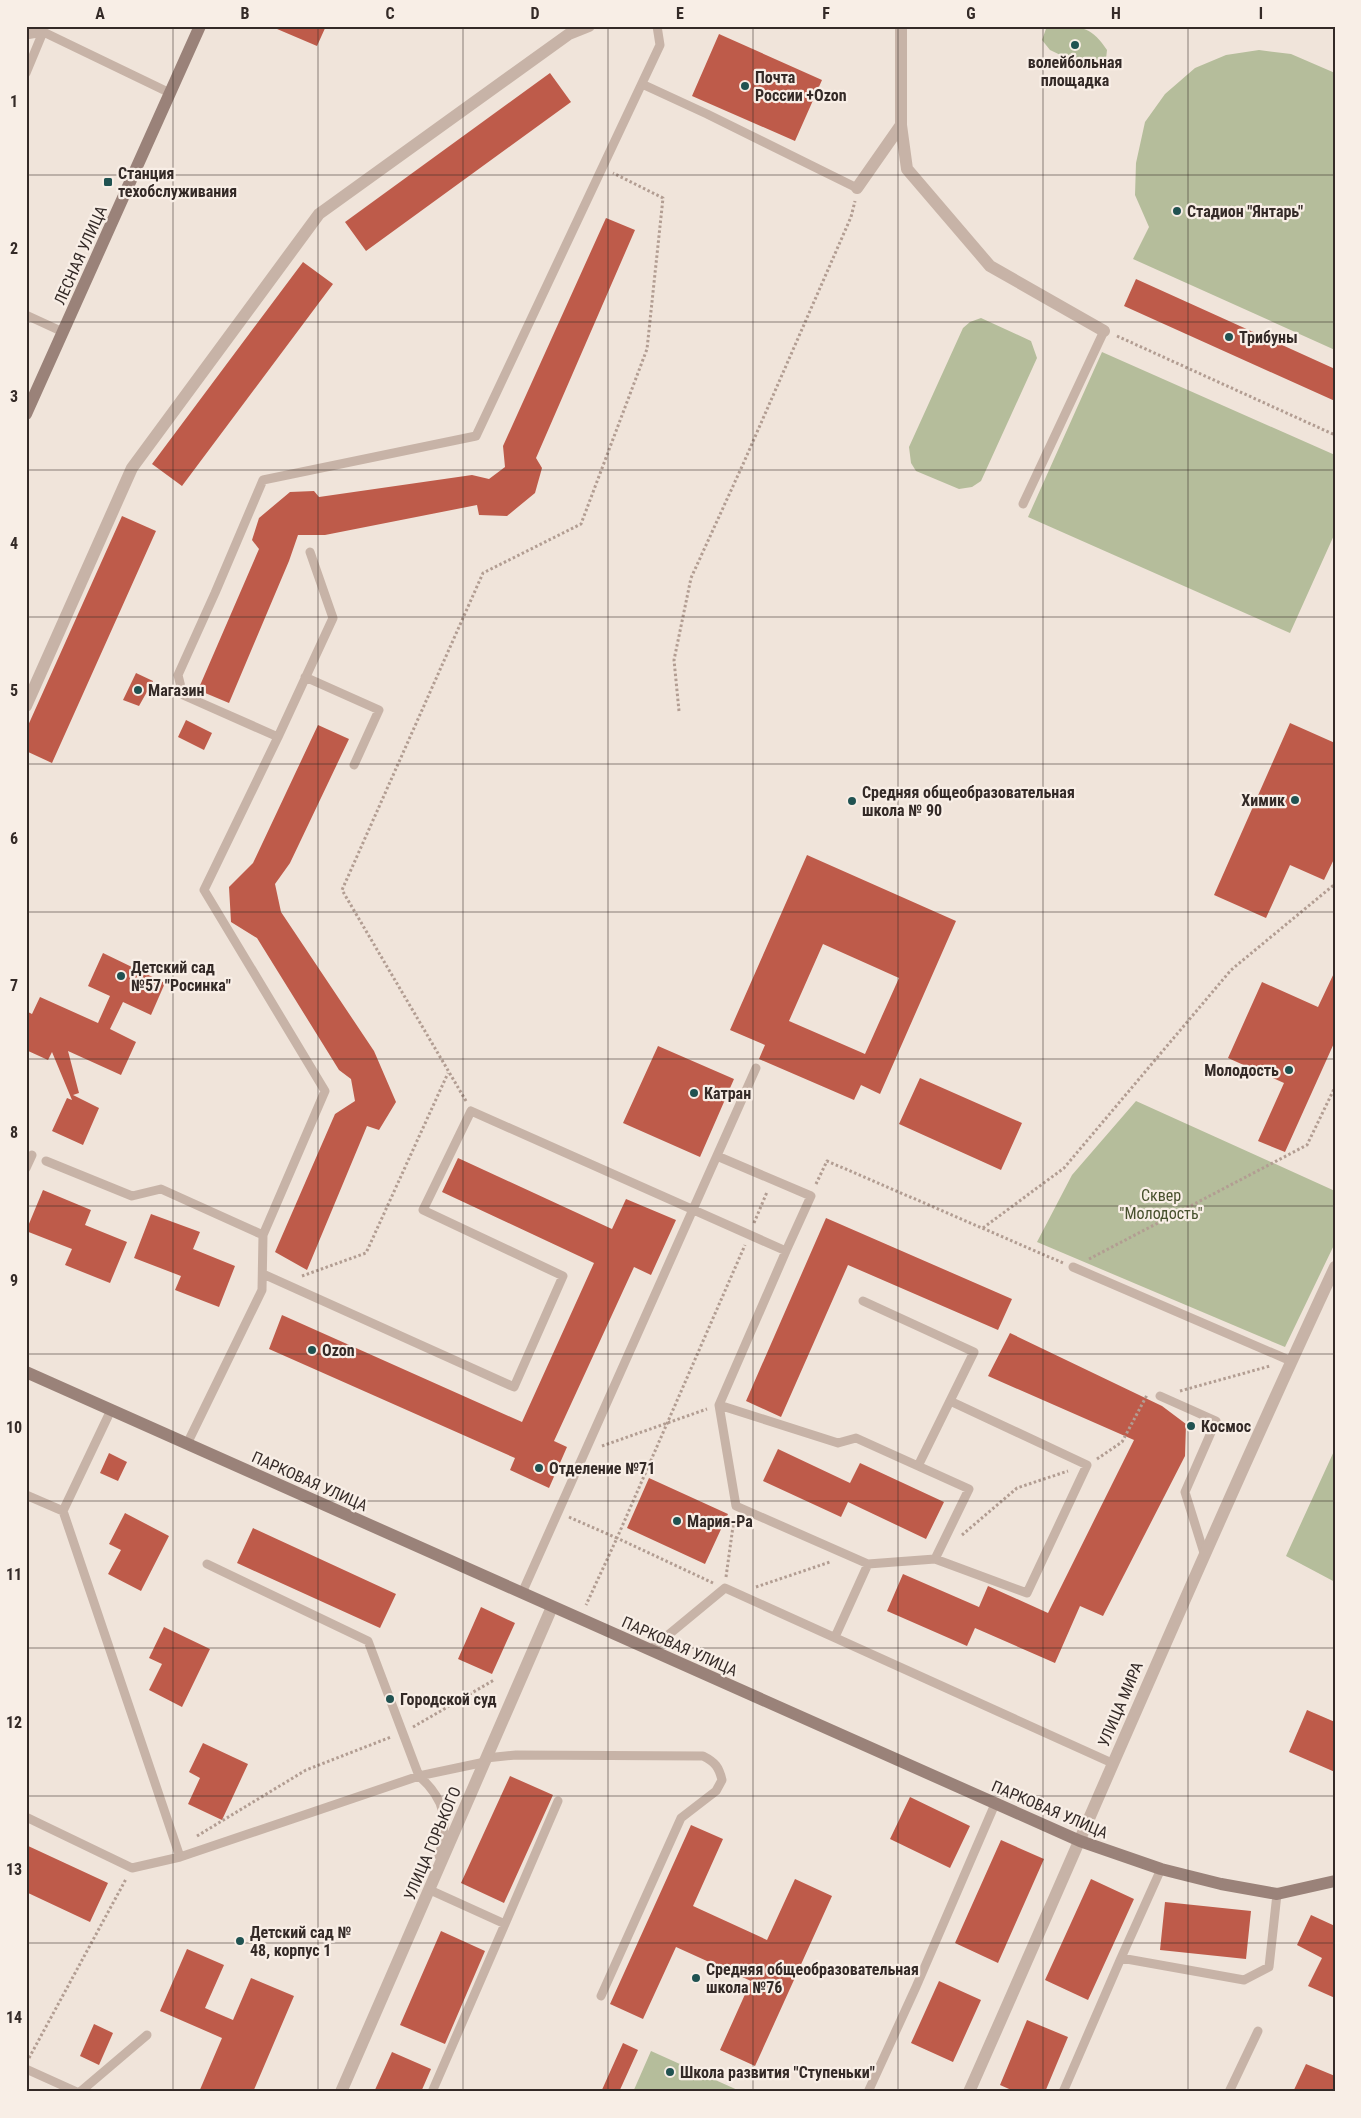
<svg xmlns="http://www.w3.org/2000/svg" width="1361" height="2118" font-family="'Roboto Condensed',sans-serif">
<style>
.green{fill:#b5bd9b}
.building{fill:#be5b4a;fill-rule:evenodd}
.lines{fill:none;stroke-linecap:round;stroke-linejoin:round}
.path{stroke:#b29d92;stroke-width:3;stroke-dasharray:2.5 2.5;stroke-linecap:butt}
.lane{stroke:#c7b3a7;stroke-width:9}
.street{stroke:#c7b3a7;stroke-width:12}
.secondary{stroke:#9a8279;stroke-width:12}
.grid{fill:none;stroke:#342a27;stroke-width:1;stroke-opacity:0.55}
.poi-dot{fill:#205251;stroke:#f8eee6;stroke-width:2}
.labels{text-anchor:middle;stroke-width:4.5;stroke-linejoin:round;paint-order:stroke}
.poi-label{font-size:16px;font-weight:bold;fill:#342a27;stroke:#f8eee6;text-anchor:start}
.street-label{font-size:16px;fill:#342a27;stroke:#f8eee6}
.park-label{font-size:16px;fill:#47502d;stroke:#f8eee6}
.neatline{fill:none;stroke:#342a27;stroke-width:2}
.grid-label{font-size:16px;text-anchor:middle;font-weight:bold;fill:#342a27}
</style>
<rect width="100%" height="100%" fill="#f0e4da"/>
<!-- green -->
<path class="green" d="M1047,26C1075,26 1090,23 1107,50L1106,59L1094,66L1077,63L1050,50L1042,40Z
M1259,50L1291,54L1335,73V350L1133,259L1149,227L1135,195L1136,163L1145,122L1165,94L1195,68L1226,55Z
M981,318L1031,341L1037,358L981,481L972,487L959,489L916,471L911,463L909,447L963,328L970,322Z
M1102,352L1335,455V533L1290,633L1028,517Z
M1136,1101L1335,1191V1243L1285,1347L1037,1242L1072,1175Z
M1335,1449V1582L1286,1556Z
M651,2051L742,2092H633Z"/>
<!-- building -->
<path class="building" d="M270,26H326L317,46Z
M719,34L822,80L795,141L692,96Z
M550,73L571,102L366,251L345,222Z
M606,218L635,230L536,458L542,468L535,493L507,516L479,515L477,505L325,535H298L289,561L229,703L198,690L259,549L252,540L259,518L290,492L314,491L319,497L472,475L489,479L505,467L503,446Z
M303,262L333,284L182,486L152,464Z
M1136,279L1335,369V401L1124,306Z
M122,516L156,531L52,763L26,751V730Z
M136,673L153,681L139,706L123,700Z
M186,720L212,733L204,750L178,737Z
M1290,723L1335,743V857L1324,880L1290,865L1266,918L1214,895Z
M318,725L349,739L290,863L275,884L281,912L374,1051L396,1102L379,1130L367,1126L307,1270L275,1252L335,1114L355,1101L351,1079L339,1070L257,938L231,922L229,887L253,863Z
M807,855L956,921L880,1094L861,1085L854,1100L759,1059L765,1045L730,1030ZM823,944L899,978L865,1054L789,1021Z
M103,953L165,983L151,1015L123,1002L110,1029L136,1042L121,1075L68,1051L79,1093L73,1095L99,1108L83,1145L52,1131L67,1098L72,1100L52,1052L48,1060L26,1050V1011L32,1014L40,997L98,1023L110,996L88,986Z
M1335,971V1041L1285,1152L1258,1141L1284,1083L1228,1058L1262,982L1318,1007Z
M658,1046L734,1079L700,1157L623,1123Z
M920,1078L1022,1123L1001,1170L899,1124Z
M458,1158L612,1229L626,1199L676,1220L651,1275L634,1267L554,1441L567,1447L549,1488L510,1470L515,1458L269,1349L282,1315L522,1422L594,1263L442,1192Z
M43,1190L91,1210L85,1225L127,1242L110,1283L65,1265L72,1249L26,1231Z
M151,1214L200,1232L193,1249L235,1266L219,1307L175,1290L181,1276L134,1258Z
M826,1218L1012,1299L998,1330L848,1265L781,1417L746,1401Z
M1010,1333L1162,1406L1186,1424L1185,1456L1103,1616L1080,1606L1055,1663L975,1628L967,1646L887,1611L903,1574L979,1607L988,1586L1048,1613L1134,1440L988,1376Z
M778,1449L850,1483L860,1463L944,1502L926,1539L848,1502L841,1517L763,1481Z
M109,1453L127,1462L118,1481L100,1473Z
M649,1478L728,1514L705,1564L627,1528Z
M125,1513L169,1536L141,1591L108,1574L121,1550L109,1544Z
M253,1528L396,1594L380,1628L237,1563Z
M481,1607L515,1623L492,1674L458,1659Z
M164,1627L210,1649L182,1707L149,1690L162,1664L149,1658Z
M1307,1710L1335,1722V1772L1289,1752Z
M203,1743L248,1764L222,1820L188,1804L200,1778L189,1772Z
M510,1776L553,1795L504,1903L461,1883Z
M910,1797L970,1826L950,1868L890,1839Z
M691,1825L723,1839L693,1906L767,1940L795,1879L832,1896L755,2066L720,2050L751,1981L676,1947L643,2019L610,2004Z
M1001,1840L1044,1859L998,1963L955,1943Z
M26,1845L108,1883L90,1922L26,1892Z
M1091,1879L1134,1899L1088,2000L1045,1980Z
M1165,1902L1251,1911L1246,1959L1160,1950Z
M1311,1915L1335,1926V1998L1308,1986L1322,1958L1297,1945Z
M441,1931L485,1951L445,2044L400,2025Z
M187,1949L224,1965L205,2008L233,2020L251,1978L294,1996L253,2092H199L222,2038L160,2011Z
M939,1981L981,2000L953,2062L911,2043Z
M1027,2020L1068,2037L1045,2092H1016L1000,2085Z
M94,2024L113,2033L99,2065L80,2056Z
M623,2043L638,2050L619,2092H601Z
M392,2052L431,2069L421,2092H374Z
M1306,2064L1335,2076V2092H1293Z"/>
<g class="lines">
<!-- path -->
<path class="path" d="M1117,336L1335,435
M679,711L674,660L691,578L744,462L851,217L855,201
M466,1101L342,890L483,573L581,524L647,349L663,198L613,173
M816,1184L827,1161L1063,1263
M754,1223L767,1192
M983,1228L1064,1168L1231,970L1335,884
M1089,1259L1307,1145L1335,1087
M302,1276L366,1253L448,1073
M1180,1391L1270,1366
M1228,1426L1243,1432
M602,1446L707,1409
M1097,1459L1122,1442L1147,1395
M569,1517L617,1538L586,1605
M962,1535L1017,1488L1068,1471
M726,1577L734,1519
M713,1583L617,1538L745,1245
M756,1587L830,1562
M413,1727L494,1680
M197,1836L306,1770L391,1737
M29,2058L126,1879"/>
<!-- lane -->
<path class="lane" d="M31,26L170,93
M26,35L43,32
M26,73L43,32
M642,84L707,114L857,188
M26,315L63,332
M1023,504L1104,331
M305,677L379,710L354,765
M278,737L333,618L310,552
M46,1161L132,1196L161,1189L263,1235
M26,1168L32,1155
M786,1251L719,1405L838,1443L856,1438L969,1489L935,1559L1027,1593L1087,1465L950,1401
M1073,1267L1291,1361
M263,1274L514,1387L563,1276L423,1210L471,1111L786,1251L811,1196L717,1156
M863,1301L974,1352L918,1466
M1160,1396L1216,1421L1185,1492L1204,1553
M719,1405L736,1506L868,1564L835,1637
M187,1444L262,1290L263,1235L325,1091L204,890L278,737L183,695L178,675L215,593L263,480L476,436L660,45L657,26
M26,1495L63,1511L111,1410
M63,1511L180,1857L419,1776L485,1762
M207,1564L368,1641L419,1776C447,1801 448,1821 439,1856
M868,1564L935,1559
M522,1593L756,1068
M650,1650L725,1588L1112,1763
M486,1758L516,1755L703,1756C715,1762 719,1767 722,1780L716,1791L681,1818L601,1996
M26,1817L132,1868L180,1857
M431,1885L430,1890L505,1924L432,2092
M505,1924L558,1801
M1121,1958L1161,1869
M26,2069L77,2092
M80,2092L147,2035
M868,2092L916,1987L995,1804
M1063,2092L1121,1958L1244,1980L1269,1967L1277,1894
M1229,2092L1258,2031"/>
<!-- street -->
<path class="street" d="M901,26V125L907,169L990,266L1104,331
M857,188L901,125
M26,706L132,468L319,214L569,34L589,26
M341,2092L552,1607
M969,2092C1091,1817 1208,1540 1335,1267"/>
<!-- secondary -->
<path class="secondary" d="M26,414L200,26
M26,1372L1080,1841L1161,1869L1221,1884L1277,1894L1335,1881"/>
</g>
<!-- grid -->
<path class="grid" d="M173,26V2092M318,26V2092M463,26V2092M608,26V2092M753,26V2092M898,26V2092M1043,26V2092M1188,26V2092M26,175H1335M26,322H1335M26,470H1335M26,617H1335M26,764H1335M26,912H1335M26,1059H1335M26,1206H1335M26,1354H1335M26,1501H1335M26,1648H1335M26,1796H1335M26,1943H1335"/>
<!-- markers -->
<g class="poi-dot">
<circle cx="1075" cy="45" r="5"/>
<circle cx="745" cy="86" r="5"/>
<rect x="103" y="177" width="10" height="10" rx="2.5"/>
<circle cx="1177" cy="211" r="5"/>
<circle cx="1229" cy="337" r="5"/>
<circle cx="138" cy="690" r="5"/>
<circle cx="1295" cy="800" r="5"/>
<circle cx="852" cy="801" r="5"/>
<circle cx="121" cy="976" r="5"/>
<circle cx="1289" cy="1070" r="5"/>
<circle cx="694" cy="1093" r="5"/>
<circle cx="312" cy="1350" r="5"/>
<circle cx="1191" cy="1426" r="5"/>
<circle cx="539" cy="1468" r="5"/>
<circle cx="677" cy="1521" r="5"/>
<circle cx="390" cy="1699" r="5"/>
<circle cx="240" cy="1941" r="5"/>
<circle cx="696" cy="1978" r="5"/>
<circle cx="670" cy="2072" r="5"/>
</g>
<g class="labels">
<!-- poi labels -->
<g class="poi-label">
<text x="1075" y="68" text-anchor="middle">волейбольная<tspan x="1075" dy="18">площадка</tspan></text>
<text x="755" y="83">Почта<tspan x="755" dy="18">России +Ozon</tspan></text>
<text x="118" y="179">Станция<tspan x="118" dy="18">техобслуживания</tspan></text>
<text x="1187" y="217">Стадион "Янтарь"</text>
<text x="1239" y="343">Трибуны</text>
<text x="148" y="696">Магазин</text>
<text x="862" y="798">Средняя общеобразовательная<tspan x="862" dy="18">школа № 90</tspan></text>
<text x="1285" y="806" text-anchor="end">Химик</text>
<text x="131" y="973">Детский сад<tspan x="131" dy="18">№57 "Росинка"</tspan></text>
<text x="1279" y="1076" text-anchor="end">Молодость</text>
<text x="704" y="1099">Катран</text>
<text x="322" y="1356">Ozon</text>
<text x="1201" y="1432">Космос</text>
<text x="549" y="1474">Отделение №71</text>
<text x="687" y="1527">Мария-Ра</text>
<text x="400" y="1705">Городской суд</text>
<text x="250" y="1938">Детский сад №<tspan x="250" dy="18">48, корпус 1</tspan></text>
<text x="706" y="1975">Средняя общеобразовательная<tspan x="706" dy="18">школа №76</tspan></text>
<text x="680" y="2078">Школа развития "Ступеньки"</text>
</g>
<!-- street labels -->
<g class="street-label">
<text transform="translate(80 255) rotate(-66)" y="6">ЛЕСНАЯ УЛИЦА</text>
<text transform="translate(310 1481) rotate(24)" y="6">ПАРКОВАЯ УЛИЦА</text>
<text transform="translate(680 1646) rotate(24)" y="6">ПАРКОВАЯ УЛИЦА</text>
<text transform="translate(1120 1704) rotate(-67)" y="6">УЛИЦА МИРА</text>
<text transform="translate(1050 1809) rotate(23)" y="6">ПАРКОВАЯ УЛИЦА</text>
<text transform="translate(432 1843) rotate(-67)" y="6">УЛИЦА ГОРЬКОГО</text>
</g>
<!-- park labels -->
<g class="park-label">
<text x="1161" y="1201">Сквер<tspan x="1161" dy="18">"Молодость"</tspan></text>
</g>
</g>
<!-- border -->
<rect width="1361" height="2118" fill="none" stroke="#f8eee6" stroke-width="55"/>
<rect x="28" y="28" width="1306" height="2062" class="neatline"/>
<g class="grid-label">
<text x="100" y="19">A</text>
<text x="245" y="19">B</text>
<text x="390" y="19">C</text>
<text x="535" y="19">D</text>
<text x="680" y="19">E</text>
<text x="826" y="19">F</text>
<text x="971" y="19">G</text>
<text x="1116" y="19">H</text>
<text x="1261" y="19">I</text>
<text x="14" y="107">1</text>
<text x="14" y="254">2</text>
<text x="14" y="402">3</text>
<text x="14" y="549">4</text>
<text x="14" y="696">5</text>
<text x="14" y="844">6</text>
<text x="14" y="991">7</text>
<text x="14" y="1138">8</text>
<text x="14" y="1286">9</text>
<text x="14" y="1433">10</text>
<text x="14" y="1580">11</text>
<text x="14" y="1728">12</text>
<text x="14" y="1875">13</text>
<text x="14" y="2023">14</text>
</g>
</svg>
